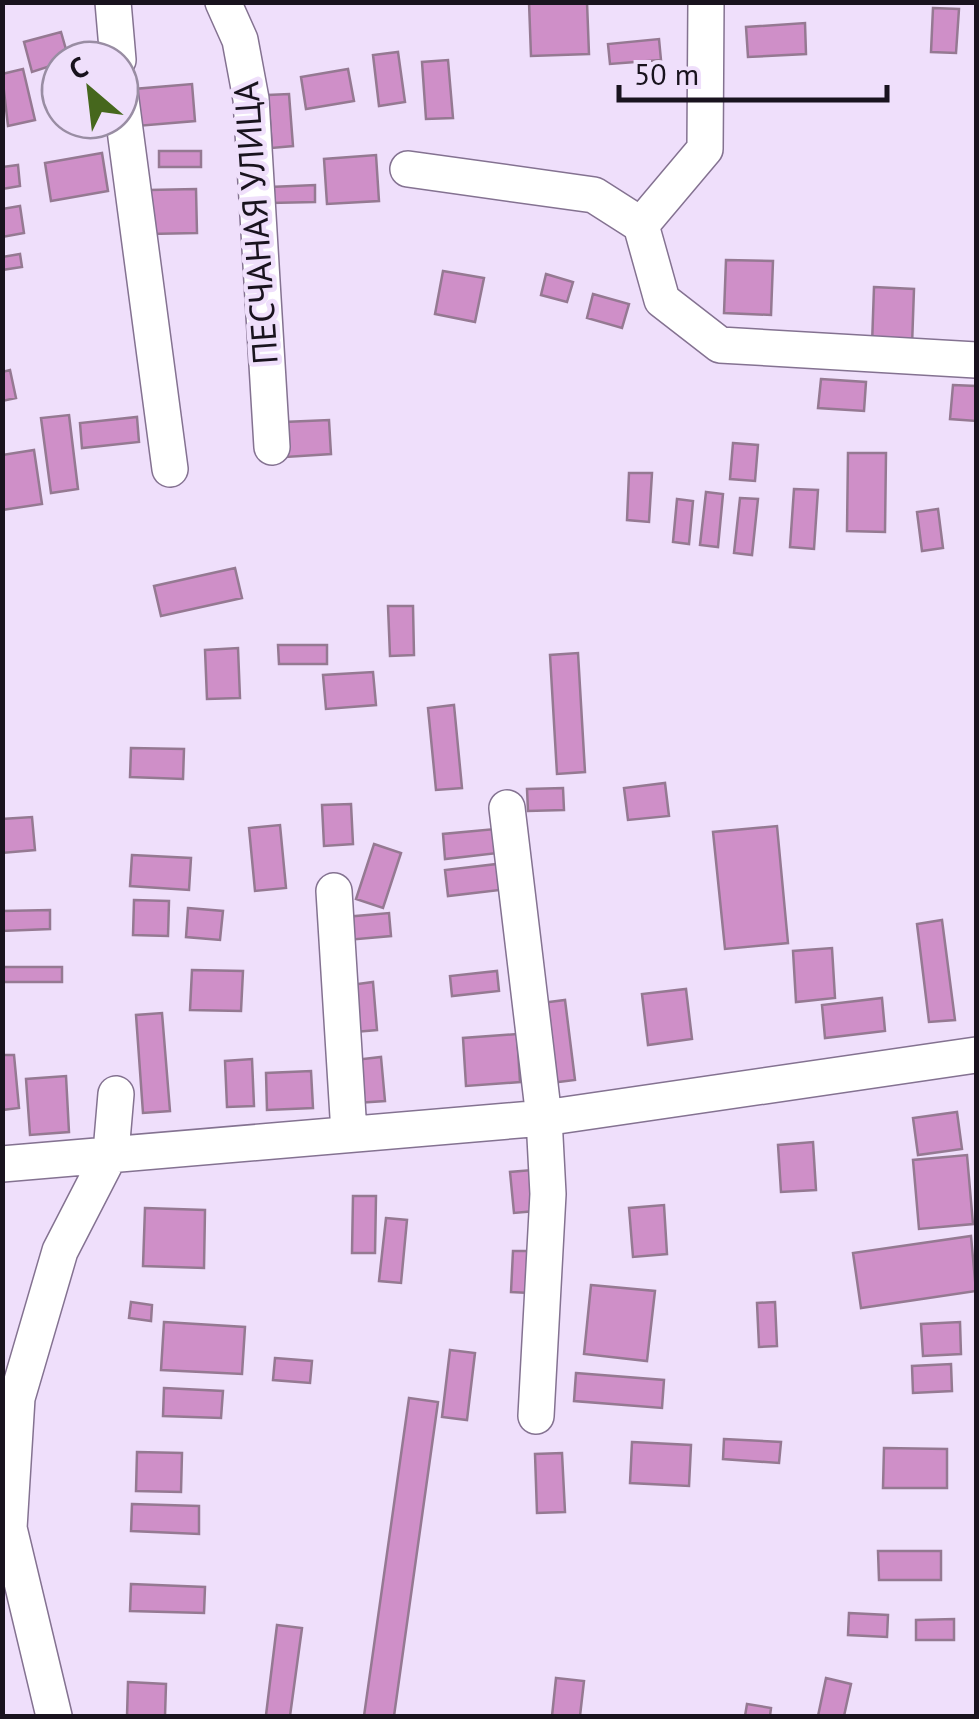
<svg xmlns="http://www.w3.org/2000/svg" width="979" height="1719" font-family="'PT Sans',sans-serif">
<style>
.building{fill:#cf8fc8;stroke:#957992;stroke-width:2.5}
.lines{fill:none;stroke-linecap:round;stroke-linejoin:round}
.minor-casing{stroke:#847291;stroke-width:38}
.minor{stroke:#fff;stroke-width:35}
.labels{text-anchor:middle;stroke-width:9;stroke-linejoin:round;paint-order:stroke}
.street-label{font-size:35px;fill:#19131e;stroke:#efdffb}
</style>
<rect width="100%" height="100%" fill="#efdffb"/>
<!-- building -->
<path class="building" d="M529,2H587L589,54L531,56Z
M933,8L959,9L956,53L931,52Z
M805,23L806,54L748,57L746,27Z
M61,32L69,60L32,72L24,42Z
M659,39L661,60L610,64L608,44Z
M398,52L405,102L379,106L373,55Z
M448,60L453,118L426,119L422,62Z
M23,69L35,120L8,126L2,74Z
M348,69L354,101L306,109L301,77Z
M192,84L195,121L137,126L134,89Z
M289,94L293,146L272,148L268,95Z
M159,151H201V167H159Z
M102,153L108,191L51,201L45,163Z
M376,155L379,201L327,204L324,159Z
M18,165L20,186L2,189V167Z
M315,185V202L270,203V187Z
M196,189L197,233L149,234V190Z
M20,206L24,233L2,237V209Z
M20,254L22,267L2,270V257Z
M726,260L773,261L771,315L724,313Z
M443,271L484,278L475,322L435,314Z
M546,274L573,282L567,302L541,295Z
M874,287L914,289L912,346L872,345Z
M593,294L629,304L622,328L587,318Z
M10,370L16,398L2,401V372Z
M821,379L866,382L864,411L818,408Z
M953,385L976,386V421L950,419Z
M69,415L78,489L51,493L41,418Z
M137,417L139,442L82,448L80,423Z
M329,420L331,454L286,457L284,422Z
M733,443L758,445L755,481L730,479Z
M34,450L42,504L2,510V455Z
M848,453H886L885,532L847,531Z
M629,473H652L649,522L627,520Z
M794,489L818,490L814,549L790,547Z
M706,492L723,494L718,547L700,545Z
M740,498L758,499L752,555L734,553Z
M677,499L693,501L689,544L673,542Z
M938,509L943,548L922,551L917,512Z
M235,568L242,598L161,616L154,586Z
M388,606H413L414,655L390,656Z
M278,645H327V664H279Z
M238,648L240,698L207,699L205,650Z
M578,653L585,772L557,774L550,655Z
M373,672L376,705L326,709L323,675Z
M454,705L462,788L436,790L428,708Z
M131,748L184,749L183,779L130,777Z
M665,783L669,816L628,820L624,788Z
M563,788L564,810L528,811L527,789Z
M351,804L353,844L324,846L322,805Z
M32,817L35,850L2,853V819Z
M280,825L286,888L255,891L249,828Z
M777,826L788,943L725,949L713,832Z
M495,829L498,853L445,859L443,834Z
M374,844L401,853L383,908L356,899Z
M132,855L191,858L189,890L130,886Z
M497,864L500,890L448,896L445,870Z
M134,900L169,901L168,936L133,935Z
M188,908L223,911L220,940L186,937Z
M50,910V929L2,931V911Z
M389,913L391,936L347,940L345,917Z
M942,920L955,1020L929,1022L917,924Z
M832,948L835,998L796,1002L793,951Z
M3,967H62V982H2Z
M192,970L243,971L241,1011L190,1010Z
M497,971L499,991L452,996L450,976Z
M373,982L377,1030L355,1032L350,985Z
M686,989L692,1039L648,1045L642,994Z
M882,998L885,1031L825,1038L822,1005Z
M565,1000L575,1080L550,1083L541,1003Z
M162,1013L170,1111L143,1113L136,1015Z
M517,1034L520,1082L466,1086L463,1038Z
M2,1055H14L19,1108L2,1110Z
M381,1057L385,1101L357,1103L354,1060Z
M252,1059L254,1106L227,1107L225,1061Z
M311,1071L313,1108L267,1110L266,1073Z
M66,1076L69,1132L30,1135L26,1079Z
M957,1112L962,1149L918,1155L913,1118Z
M813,1142L816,1190L781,1192L778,1145Z
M967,1155L973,1224L919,1229L913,1160Z
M532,1170L535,1211L514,1213L510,1172Z
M353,1196H376L375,1253H352Z
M664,1205L667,1254L633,1257L629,1208Z
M145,1208L205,1210L204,1268L143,1266Z
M386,1218L407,1220L401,1283L379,1281Z
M971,1236L976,1291L861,1308L853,1253Z
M513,1251H531L529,1293L511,1292Z
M591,1285L655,1291L647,1361L584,1354Z
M131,1302L152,1305L151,1321L129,1318Z
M775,1302L777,1346L759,1347L757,1303Z
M164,1322L245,1327L242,1374L161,1370Z
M960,1322L961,1354L923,1356L921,1324Z
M450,1350L475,1353L467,1420L442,1417Z
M275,1358L312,1361L310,1383L273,1380Z
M951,1364L952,1391L913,1393L912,1366Z
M576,1373L664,1380L662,1408L574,1401Z
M164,1388L223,1391L221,1418L163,1416Z
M409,1398L438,1402L394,1716H364Z
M724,1439L781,1442L779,1463L723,1459Z
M632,1442L691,1445L689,1486L630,1483Z
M884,1448L947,1449V1488H883Z
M137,1452L182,1453L181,1492L136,1491Z
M562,1453L565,1512L537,1513L535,1454Z
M132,1504L199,1506V1534L131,1531Z
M878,1551H941V1580H879Z
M131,1584L205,1587L204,1613L130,1611Z
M849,1613L888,1615L887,1637L848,1635Z
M954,1619V1640H916V1620Z
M277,1625L302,1628L290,1716L266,1715Z
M556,1678L584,1681L580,1716H552Z
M826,1678L851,1684L844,1716H818Z
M128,1682L166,1684L165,1716H127Z
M747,1704L771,1708L770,1716H745Z"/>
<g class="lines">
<!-- minor casing -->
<g class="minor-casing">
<path id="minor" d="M113,2L118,60
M223,2L240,40L251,99L272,447
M706,2L705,149L641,225L662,300L720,345L976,360
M120,92L170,469
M408,169L594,195L641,225
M507,808L544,1118L548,1194L536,1416
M334,891L349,1133
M2,1164L544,1118L976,1055
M54,1716L9,1528L17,1398L60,1251L111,1152L116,1094"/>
</g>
<!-- minor -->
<use href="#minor" class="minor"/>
</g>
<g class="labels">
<!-- street labels -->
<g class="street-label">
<text transform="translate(256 223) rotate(-94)" y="12">ПЕСЧАНАЯ УЛИЦА</text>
</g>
</g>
<!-- border -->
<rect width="979" height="1719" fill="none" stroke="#19131e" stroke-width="10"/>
<!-- north arrow -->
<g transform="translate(90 90) rotate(332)"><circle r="48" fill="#efdffb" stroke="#998da3" stroke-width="2.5"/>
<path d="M0-8L18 38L0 25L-18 38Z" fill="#46671d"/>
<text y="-15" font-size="28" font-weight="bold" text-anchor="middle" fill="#19131e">С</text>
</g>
<!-- scale -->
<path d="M619 85v15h268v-15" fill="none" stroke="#19131e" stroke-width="5"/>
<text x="634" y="85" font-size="30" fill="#19131e" stroke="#efdffb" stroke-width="8" paint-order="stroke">50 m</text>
</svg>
